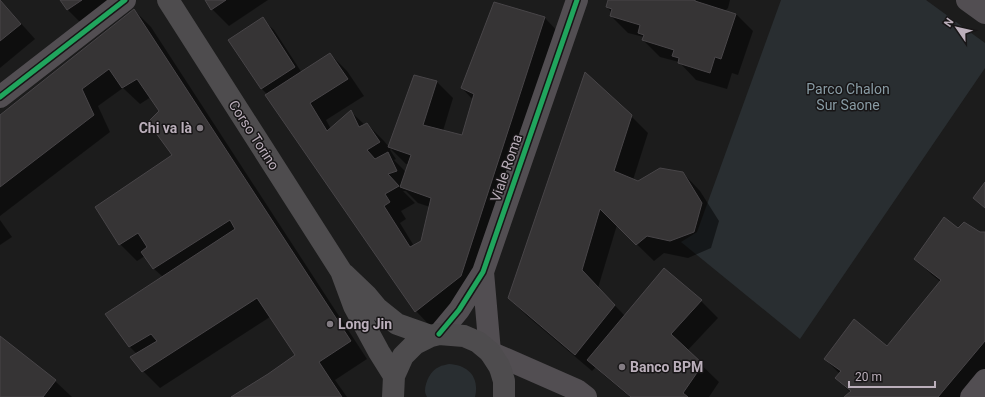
<svg xmlns="http://www.w3.org/2000/svg" width="985" height="397" font-family="Roboto,sans-serif">
<style>
.green{fill:#292e31}
.shadow{fill:#0007;fill-rule:evenodd}
.building{fill:#363435;stroke:#484548}
.lines{fill:none;stroke-linecap:round;stroke-linejoin:round}
.minor{stroke:#524e52;stroke-width:22}
.tertiary{stroke:#524e52;stroke-width:22}
.secondary{stroke:#4e4c4e;stroke-width:22}
.cycleway-casing{stroke:#181617;stroke-width:8}
.cycleway{stroke:#20a55d;stroke-width:5}
.poi-dot{fill:#837c83;stroke:#181617;stroke-width:1.5}
.labels{text-anchor:middle;stroke-width:3;stroke-linejoin:round;paint-order:stroke}
.park-label{font-size:14px;fill:#889ba4;stroke:#181617}
.poi-label{font-size:14px;font-weight:bold;fill:#bbafbb;stroke:#181617;text-anchor:start}
.street-label{font-size:14px;fill:#bbafbb;stroke:#181617}
</style>
<rect width="100%" height="100%" fill="#1c1c1c"/>
<!-- green -->
<path class="green" d="M781,0H926L985,43V68L800,339L681,242L697,232Z
M449,364C468,365 480,377 475,397H427C426,395 425,393 425,391C425,382 431,370 439,367C442,365 446,365 449,364Z"/>
<!-- shadow -->
<path class="shadow" d="M0,0L35,39L0,68Z
M61,0H120L82,24L68,10Z
M206,0H268L229,26L212,9Z
M609,0H730L728,8L725,11L736,14L753,31L738,75L732,73L727,89L696,80L679,62L660,57L643,40L644,37L628,33L611,16L612,13L607,7Z
M134,10L151,27L367,359L335,380L347,397H233L269,374L296,355L270,317L160,388L143,371L137,354L130,347L107,314L163,277L153,268L145,256L137,261L120,244L173,155L160,111L151,97L140,104L123,88L98,106L110,132L0,216V117Z
M545,18L561,35L477,293L432,328L416,311L268,95L262,89L230,40L262,19L274,30L302,73L330,54L347,71L364,96L326,120L331,129L351,112L365,125L367,124L384,141L389,147L415,76L436,81L453,98L443,131L462,136L473,100L462,88ZM391,149L406,164L409,165L406,174L404,170L394,160L396,159L390,150ZM403,191H406L418,203L430,207L422,242L414,246L400,223L406,219L401,211L415,203Z
M631,116L648,133L633,180L638,182L683,173L700,191L719,221L711,248L688,258L664,253L654,261L617,225L598,288L625,316L701,301L718,318L687,351L719,382L709,397H630L605,376L596,367L592,371L526,315L509,298Z
M0,220L12,237L0,245Z
M958,229L985,233V378L969,397H846L851,393L836,378L840,374L825,359L887,348L941,282L932,275L916,259Z
M0,337L55,381L72,397H0Z"/>
<!-- building -->
<path class="building" d="M0,0L21,24L0,41Z
M60,0H82L67,10Z
M205,0H226L211,10Z
M608,0H695V1L736,14L721,59L715,57L710,73L678,63L679,58L672,56L674,50L642,40L644,35L638,33L640,25L610,16L612,9L606,7Z
M494,2L545,17L461,276L415,312L265,95L330,53L348,79L310,103L327,131L351,110L359,127L367,123L380,142L367,150L375,159L388,152L397,171L388,174L399,186L385,194L390,202L384,206L410,247L421,241L431,198L400,187L411,155L388,147L414,75L437,81L423,125L462,135L474,94L461,88Z
M134,9L351,341L319,362L342,397H231L268,374L295,355L257,298L142,372L130,357L157,341L151,334L129,347L105,314L235,229L230,220L153,269L141,252L147,247L138,233L119,245L95,207L172,155L148,122L159,111L137,79L122,88L109,69L82,89L94,115L0,187V115Z
M263,17L295,67L261,89L228,40Z
M585,72L632,115L614,171L638,181L660,168L683,172L702,203L694,232L670,241L647,236L636,245L600,209L582,270L615,305L575,355L508,298Z
M985,182V208L973,198Z
M944,217L958,228L964,222L980,232H985V341L938,397H844L851,391L835,378L841,371L824,359L854,319L887,346L941,280L914,259Z
M664,268L702,300L671,334L703,364L683,393L688,397H631L587,360Z
M0,336L56,380L43,397H0Z"/>
<g class="lines">
<!-- minor -->
<path class="minor" d="M967,0L985,13
M0,97L125,0
M490,352L577,390L586,397
M971,397L985,380"/>
<!-- tertiary -->
<path class="tertiary" d="M483,272L490,352
M439,334L459,310L483,272L577,0"/>
<!-- secondary -->
<path class="secondary" d="M168,0L341,271L354,306L379,352L394,376
M344,274L367,296L377,308L397,324L431,336
M393,397L394,376L403,356L415,344L431,336L439,334L464,336L478,342L490,352L499,366L501,371L504,381V397"/>
<!-- cycleway casing -->
<g class="cycleway-casing">
<path id="cycleway" d="M0,97L125,0
M439,334L459,310L483,272L577,0"/>
</g>
<!-- cycleway -->
<use href="#cycleway" class="cycleway"/>
</g>
<!-- markers -->
<g class="poi-dot">
<circle cx="200" cy="128" r="4"/>
<circle cx="330" cy="324" r="4"/>
<circle cx="622" cy="367" r="4"/>
</g>
<g class="labels">
<!-- park labels -->
<g class="park-label">
<text x="848" y="94">Parco Chalon<tspan x="848" dy="16">Sur Saone</tspan></text>
</g>
<!-- poi labels -->
<g class="poi-label">
<text x="192" y="133" text-anchor="end">Chi va là</text>
<text x="338" y="329">Long Jin</text>
<text x="630" y="372">Banco BPM</text>
</g>
<!-- street labels -->
<g class="street-label">
<text transform="translate(254 135) rotate(57)" y="5">Corso Torino</text>
<text transform="translate(506 168) rotate(-71)" y="5">Viale Roma</text>
</g>
</g>
<!-- north arrow -->
<g transform="translate(957 28) rotate(304)" stroke="#181617" stroke-width="3" paint-order="stroke">
<path d="M0-3L7 15L0 10L-7 15Z" fill="#bbafbb"/>
<text y="-6" font-size="11" font-weight="bold" text-anchor="middle" fill="#bbafbb">N</text>
</g>
<!-- scale -->
<path d="M849 381v6h86v-6" fill="none" stroke="#bbafbb" stroke-width="2"/>
<text x="855" y="381" font-size="12" fill="#bbafbb" stroke="#181617" stroke-width="3" paint-order="stroke">20 m</text>
</svg>
